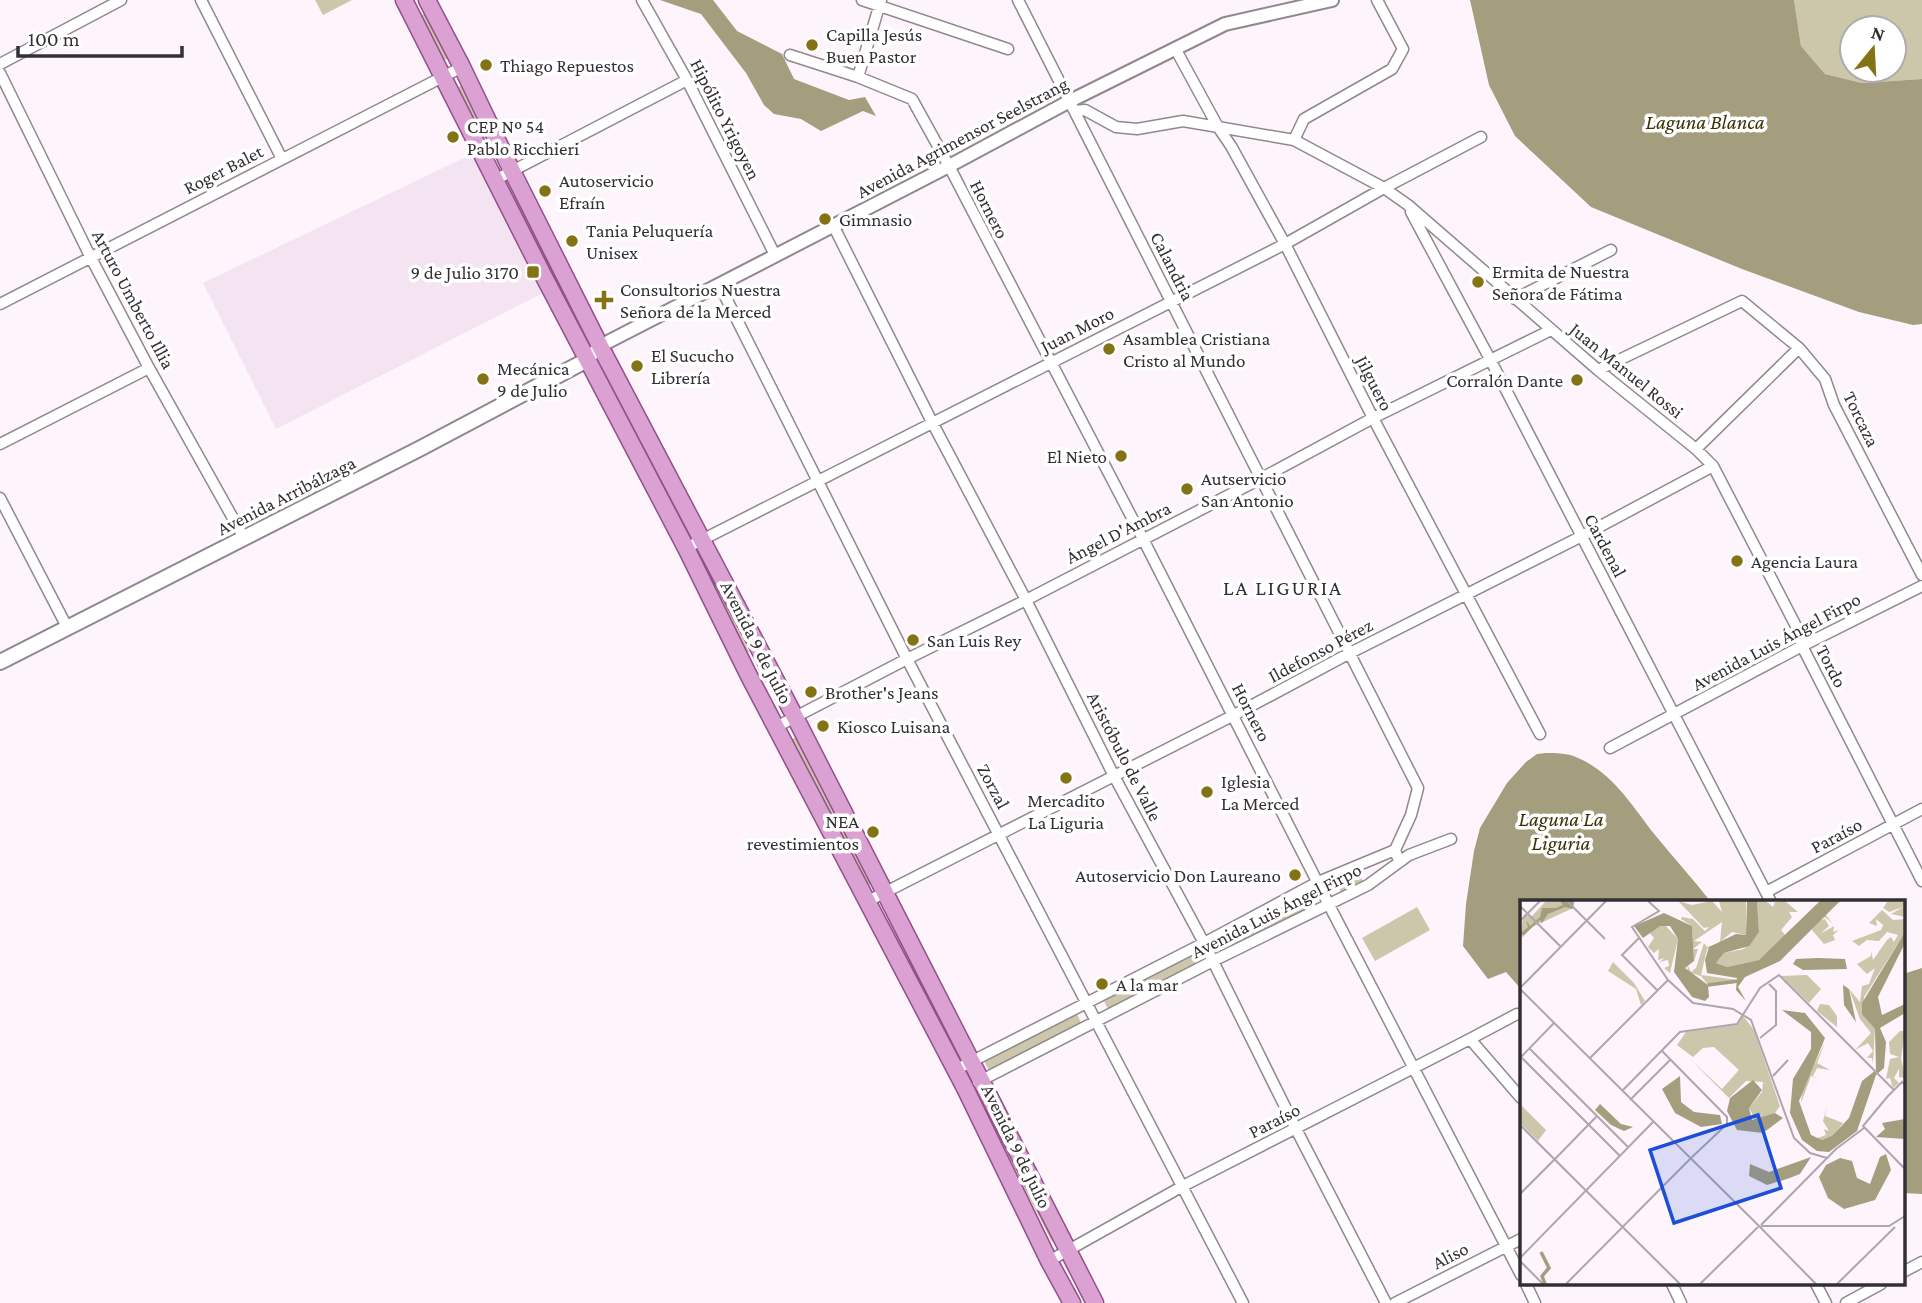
<svg xmlns="http://www.w3.org/2000/svg" width="1922" height="1303" font-family="'Crimson Pro',serif">
<style>
.built{fill:#f4e4f1}
.green{fill:#ccc6aa;fill-rule:evenodd}
.water{fill:#a49d7e}
.lines{fill:none;stroke-linecap:round;stroke-linejoin:round}
.minor-casing{stroke:#91888f;stroke-width:13}
.tertiary-casing{stroke:#91888f;stroke-width:16}
.secondary-casing{stroke:#91888f;stroke-width:18}
.primary-casing{stroke:#915188;stroke-width:19}
.minor{stroke:#fff;stroke-width:10}
.tertiary{stroke:#fff;stroke-width:12}
.secondary{stroke:#fff;stroke-width:14}
.primary{stroke:#dca1d3;stroke-width:16}
.poi-dot{fill:#847314;stroke:#fff;stroke-width:2.5}
.labels{text-anchor:middle;stroke-width:7;stroke-linejoin:round;paint-order:stroke}
.poi-label{font-size:19px;fill:#333033;stroke:#fff;text-anchor:start}
.street-label{font-size:19px;fill:#333033;stroke:#fff}
.water-label{font-size:21px;font-style:italic;fill:#3b3308;stroke:#fff}
.neighbourhood-label{font-size:21px;letter-spacing:2px;fill:#333033;stroke:#fff}
.inset-river{fill:none;stroke:#a49d7e;stroke-width:3.5}
.inset-road{fill:none;stroke:#ada6ac;stroke-width:2}
.view{fill:#1d4ed8;fill-opacity:0.15;stroke:#1d4ed8;stroke-width:3.5}
.inset-edge{fill:none;stroke:#333033;stroke-width:3.5}
</style>
<rect width="100%" height="100%" fill="#fef4fc"/>
<!-- built -->
<path class="built" d="M472,154L543,293L276,429L203,283Z"/>
<!-- green -->
<path class="green" d="M315,0H352L323,15Z
M1794,0H1922V79L1862,83L1825,74L1801,46ZM1852,28H1894V70H1852Z
M426,13L449,58L442,61L419,16Z
M463,85L500,156L493,160L456,88Z
M517,195L590,337L583,340L510,198Z
M607,373L693,534L689,537L601,375Z
M702,555L749,652L746,655L697,558Z
M796,737L871,884L866,886L792,739Z
M1357,869L1364,883L1342,894L1335,880Z
M1312,895L1317,905L1223,950L1218,941Z
M1417,907L1430,930L1375,961L1362,938Z
M893,916L962,1056L958,1059L887,918Z
M1196,952L1202,963L1108,1009L1103,999Z
M1077,1014L1082,1025L989,1071L984,1060Z
M985,1102L1056,1240L1052,1242L981,1104Z"/>
<!-- water -->
<path class="water" d="M660,0H713L737,31L782,54L794,79L849,100L865,97L876,116L863,111L821,131L801,119L774,114L764,105L746,73L701,14Z
M1470,0H1794L1801,46L1825,74L1862,83L1922,79V324L1913,325L1859,312L1742,269L1591,207L1515,136L1489,85Z
M1546,753C1556,753 1568,753 1578,758C1612,772 1633,807 1655,835C1673,857 1693,879 1711,902H1521V989L1506,972L1488,979L1463,946L1466,904L1474,851L1480,828L1507,783L1526,762L1537,754Z
M1922,968V1194L1903,1193V974Z"/>
<g class="lines">
<!-- minor casing -->
<g class="minor-casing">
<path id="minor" d="M201,0L282,159
M642,0L687,80L775,255
M862,0L1008,49
M1018,0L1418,788L1411,815L1395,850L1399,861
M1176,50L1218,127L1231,146L1285,244L1373,418L1540,734
M790,55L858,77L912,99L949,166L1143,539L1329,905L1521,1275
M0,64L121,0
M0,73L90,256L149,368L244,538
M858,77L881,0
M1075,111L1085,110L1116,127L1137,129L1183,121L1294,140L1384,188L1408,205L1598,370L1696,449L1713,466L1797,628L1802,646L1922,881
M1294,140L1304,119L1392,69L1403,49L1377,0
M495,180L687,80
M1411,212L1491,361L1771,902
M833,225L932,422L1026,600L1114,776L1204,943L1296,1129L1386,1303
M719,284L907,659L1243,1303
M1515,299L1611,250
M0,304L462,67
M1598,370L1742,301L1799,348L1825,379L1834,405L1922,575
M0,444L149,368
M1696,449L1799,348
M0,498L67,627
M686,548L1285,244L1384,188L1481,137
M776,727L907,659L1026,600L1260,479L1373,418L1551,330
M1610,748L1802,646L1922,586
M1766,892L1922,809
M868,901L1234,715L1350,653L1582,536L1713,466
M1470,1039L1521,1098
M955,1070L1204,943L1318,882L1395,850
M978,1082L1213,961L1368,885L1409,855L1451,839
M1049,1261L1183,1186L1470,1039L1517,1014
M1903,1272L1922,1262
M1526,1284L1535,1303
M1672,1284L1681,1303
M1816,1284L1826,1303
M1395,1303L1521,1239
M1846,1303L1881,1284"/>
</g>
<!-- tertiary casing -->
<g class="tertiary-casing">
<path id="tertiary" d="M587,360L600,346L949,166L1070,101L1225,24L1332,0"/>
</g>
<!-- secondary casing -->
<g class="secondary-casing">
<path id="secondary" d="M0,662L421,448L587,360"/>
</g>
<!-- primary casing -->
<g class="primary-casing">
<path id="primary" d="M404,0L542,273L686,548L749,676L965,1088L1049,1261L1072,1303
M427,0L462,67L512,171L600,346L795,717L1095,1303"/>
</g>
<!-- minor -->
<use href="#minor" class="minor"/>
<!-- tertiary -->
<use href="#tertiary" class="tertiary"/>
<!-- secondary -->
<use href="#secondary" class="secondary"/>
<!-- primary -->
<use href="#primary" class="primary"/>
</g>
<!-- markers -->
<g class="poi-dot">
<circle cx="812" cy="45" r="7"/>
<circle cx="486" cy="65" r="7"/>
<circle cx="453" cy="137" r="7"/>
<circle cx="545" cy="191" r="7"/>
<circle cx="825" cy="219" r="7"/>
<circle cx="572" cy="241" r="7"/>
<rect x="526" y="265" width="14" height="14" rx="3.5"/>
<circle cx="1478" cy="282" r="7"/>
<path d="M600.5 289.5h7v7h7v7h-7v7h-7v-7h-7v-7h7z"/>
<circle cx="1109" cy="349" r="7"/>
<circle cx="637" cy="366" r="7"/>
<circle cx="483" cy="379" r="7"/>
<circle cx="1577" cy="380" r="7"/>
<circle cx="1121" cy="456" r="7"/>
<circle cx="1187" cy="489" r="7"/>
<circle cx="1737" cy="561" r="7"/>
<circle cx="913" cy="640" r="7"/>
<circle cx="811" cy="692" r="7"/>
<circle cx="823" cy="726" r="7"/>
<circle cx="1066" cy="778" r="7"/>
<circle cx="1207" cy="792" r="7"/>
<circle cx="873" cy="832" r="7"/>
<circle cx="1295" cy="875" r="7"/>
<circle cx="1102" cy="984" r="7"/>
</g>
<g class="labels">
<!-- poi labels -->
<g class="poi-label">
<text x="826" y="41">Capilla Jesús<tspan x="826" dy="22">Buen Pastor</tspan></text>
<text x="500" y="72">Thiago Repuestos</text>
<text x="467" y="133">CEP Nº 54<tspan x="467" dy="22">Pablo Ricchieri</tspan></text>
<text x="559" y="187">Autoservicio<tspan x="559" dy="22">Efraín</tspan></text>
<text x="839" y="226">Gimnasio</text>
<text x="586" y="237">Tania Peluquería<tspan x="586" dy="22">Unisex</tspan></text>
<text x="1492" y="278">Ermita de Nuestra<tspan x="1492" dy="22">Señora de Fátima</tspan></text>
<text x="519" y="279" text-anchor="end">9 de Julio 3170</text>
<text x="620" y="296">Consultorios Nuestra<tspan x="620" dy="22">Señora de la Merced</tspan></text>
<text x="1123" y="345">Asamblea Cristiana<tspan x="1123" dy="22">Cristo al Mundo</tspan></text>
<text x="651" y="362">El Sucucho<tspan x="651" dy="22">Librería</tspan></text>
<text x="497" y="375">Mecánica<tspan x="497" dy="22">9 de Julio</tspan></text>
<text x="1563" y="387" text-anchor="end">Corralón Dante</text>
<text x="1107" y="463" text-anchor="end">El Nieto</text>
<text x="1201" y="485">Autservicio<tspan x="1201" dy="22">San Antonio</tspan></text>
<text x="1751" y="568">Agencia Laura</text>
<text x="927" y="647">San Luis Rey</text>
<text x="825" y="699">Brother's Jeans</text>
<text x="837" y="733">Kiosco Luisana</text>
<text x="1221" y="788">Iglesia<tspan x="1221" dy="22">La Merced</tspan></text>
<text x="1066" y="807" text-anchor="middle">Mercadito<tspan x="1066" dy="22">La Liguria</tspan></text>
<text x="859" y="828" text-anchor="end">NEA<tspan x="859" dy="22">revestimientos</tspan></text>
<text x="1281" y="882" text-anchor="end">Autoservicio Don Laureano</text>
<text x="1116" y="991">A la mar</text>
</g>
<!-- street labels -->
<g class="street-label">
<text transform="translate(726 119) rotate(63)" y="7">Hipólito Yrigoyen</text>
<text transform="translate(962 137) rotate(-28)" y="7">Avenida Agrimensor Seelstrang</text>
<text transform="translate(223 169) rotate(-27)" y="7">Roger Balet</text>
<text transform="translate(990 209) rotate(63)" y="7">Hornero</text>
<text transform="translate(1173 266) rotate(63)" y="7">Calandria</text>
<text transform="translate(134 299) rotate(62)" y="7">Arturo Umberto Illia</text>
<text transform="translate(1077 329) rotate(-27)" y="7">Juan Moro</text>
<text transform="translate(1627 370) rotate(39)" y="7">Juan Manuel Rossi</text>
<text transform="translate(1375 383) rotate(63)" y="7">Jilguero</text>
<text transform="translate(1862 419) rotate(64)" y="7">Torcaza</text>
<text transform="translate(286 495) rotate(-27)" y="7">Avenida Arribálzaga</text>
<text transform="translate(1118 532) rotate(-27)" y="7">Ángel D'Ambra</text>
<text transform="translate(1606 545) rotate(62)" y="7">Cardenal</text>
<text transform="translate(1776 641) rotate(-28)" y="7">Avenida Luis Ángel Firpo</text>
<text transform="translate(757 642) rotate(63)" y="7">Avenida 9 de Julio</text>
<text transform="translate(1320 650) rotate(-28)" y="7">Ildefonso Pérez</text>
<text transform="translate(1832 666) rotate(63)" y="7">Tordo</text>
<text transform="translate(1252 712) rotate(63)" y="7">Hornero</text>
<text transform="translate(1125 756) rotate(63)" y="7">Aristóbulo de Valle</text>
<text transform="translate(994 786) rotate(62)" y="7">Zorzal</text>
<text transform="translate(1836 835) rotate(-28)" y="7">Paraíso</text>
<text transform="translate(1276 910) rotate(-27)" y="7">Avenida Luis Ángel Firpo</text>
<text transform="translate(1274 1120) rotate(-27)" y="7">Paraíso</text>
<text transform="translate(1017 1146) rotate(64)" y="7">Avenida 9 de Julio</text>
<text transform="translate(1450 1255) rotate(-27)" y="7">Aliso</text>
</g>
<!-- water labels -->
<g class="water-label">
<text x="1705" y="129">Laguna Blanca</text>
<text x="1561" y="826">Laguna La<tspan x="1561" dy="24">Liguria</tspan></text>
</g>
<!-- neighbourhood labels -->
<g class="neighbourhood-label">
<text x="1283" y="595">LA LIGURIA</text>
</g>
</g>
<!-- overview -->
<g transform="translate(1520 900)">
<rect width="385" height="385" fill="#fef4fc"/>
<path d="M46,1L53,8L12,27L3,37L0,34L4,14L11,17L25,2ZM158,1L172,5L192,1L202,12L199,1H226V35L212,32L200,42L202,22L174,41L182,42L173,49H178L174,61L172,26L161,19L162,17L173,19L185,31L189,27L184,28ZM237,1H246L253,7L255,2L265,1L278,12H269L272,17L261,30L266,36L239,60L207,67L196,63L204,53L224,49L239,32ZM321,1L305,14L313,24L305,17L300,20L305,19L309,26L300,34L314,26L313,32L319,30L313,35L315,40L304,44L292,30L293,23L301,15ZM368,1L385,2V17L371,14L383,7L369,12L363,8ZM362,10L373,20L385,19V32L344,97L346,118L355,129L353,164L352,158H347L353,151L348,143L335,150L351,133L340,119L329,89L340,102L342,86L349,84L355,68L347,74L337,64L351,56V51L353,60L367,40L371,37L374,42L378,35L367,32L359,41L347,40L339,46L332,41L361,30L363,25L356,19L357,26L349,23ZM144,24L158,39L150,73L144,68L149,66L148,60L139,62L145,58L138,60L139,49L134,53L128,47L134,38L129,32ZM184,43L187,47L195,45L187,49L181,75L218,80L188,85L181,76L168,72L167,64L171,72L176,68ZM93,62L114,83L125,101L121,105L116,89L88,71ZM287,75L301,89L289,103L261,76ZM300,104L309,105L317,116V127L297,111ZM223,116L234,130L260,206L255,213L236,221L229,208L242,192L243,182L226,181L209,198L169,158L202,189L219,170L194,147L183,148L173,157L157,145L166,132L217,125ZM380,131H385L381,158L385,178L379,177V169L374,178L379,183L373,188L370,178L366,179L370,159L379,157L370,154L369,142ZM305,142L297,163L310,170L297,168L293,176L299,179L291,176L281,203L282,190ZM0,204L26,230L18,241L0,223ZM307,206L305,216L323,223L312,237L302,240L295,239L306,235L304,229L309,231L303,221Z" fill="#ccc6aa"/>
<path d="M40,1H54L53,9L45,7L28,14L22,23L20,20L4,35L0,34L8,27L6,20L10,26L20,17L22,8H36L43,5ZM227,1H237L239,32L229,46L204,53L196,63L207,67L239,60L300,1H320L260,61L225,77L218,87L226,101L216,90L217,78L187,73L185,60L189,47L216,34L226,35ZM144,13L172,26L174,61L165,68L188,85L189,97L185,101L172,97L154,72L158,39L150,26H140L123,38L114,26ZM385,32V43L358,97L362,115L385,104V113L360,128L366,142L364,168L356,175L337,231L309,252L297,251L282,240L270,213L273,179L291,149V132L262,110L285,113L305,138L279,201L291,235L302,240L312,236L329,218L342,181L356,170L355,129L342,114V103ZM298,58L325,59L327,69L283,70L273,64L276,59ZM323,85L329,89L336,122L324,105ZM160,176L161,202L174,212L200,215L202,224L181,227L155,213L142,189ZM233,180L242,190L229,208L232,220L255,213L263,218L243,233L217,230L207,211L210,198ZM80,204L101,224L113,227L104,231L91,225L75,210ZM385,219V239L356,237L365,229L362,223ZM366,254L371,270L355,300L324,309L308,298L299,277L306,265L320,258L332,261L337,278L350,284L360,257ZM291,257L280,274L267,279L247,285L229,276L230,264L249,272Z" fill="#a49d7e"/>
<path class="inset-river" d="M188,85L219,81M21,352L29,368L22,376L25,384"/>
<path class="inset-road" d="M47,1L85,39M128,1L139,11L112,27L148,80L173,103L213,109L231,120L274,238L290,253L307,258M0,6L41,47M0,21L20,1M119,38L102,55L137,90M0,88L86,1M0,89L239,326M240,138L256,125V91L249,84M9,148L108,247M142,151L207,217V224L170,259M0,158L34,123M2,158L100,256M70,158L148,80M253,176L268,160M385,185L382,182L368,196L343,226L385,269M102,191L160,132L217,124L240,88L259,75L374,190M110,200L150,160M0,225L160,384M35,259L77,216M0,294L35,259M241,325L316,249L344,228M239,326L296,384M241,326H369L385,316M0,358L133,222M0,361L23,384M46,384L170,259M180,384L238,327M317,384L375,327"/>
<path class="view" d="M238,215L261,288L154,323L130,250Z"/>
<rect width="385" height="385" class="inset-edge"/>
</g>
<!-- north arrow -->
<g transform="translate(1873 49) rotate(18)"><circle r="33" fill="#ffffff" stroke="#adacad" stroke-width="2"/>
<path d="M0-5L12 26L0 18L-12 26Z" fill="#847314"/>
<text y="-10" font-size="19" font-weight="bold" text-anchor="middle" fill="#333033">N</text>
</g>
<!-- scale -->
<path d="M18 46v10h164v-10" fill="none" stroke="#333033" stroke-width="3.5"/>
<text x="28" y="46" font-size="21" fill="#333033" stroke="#ffffff" stroke-width="5" paint-order="stroke">100 m</text>
</svg>
